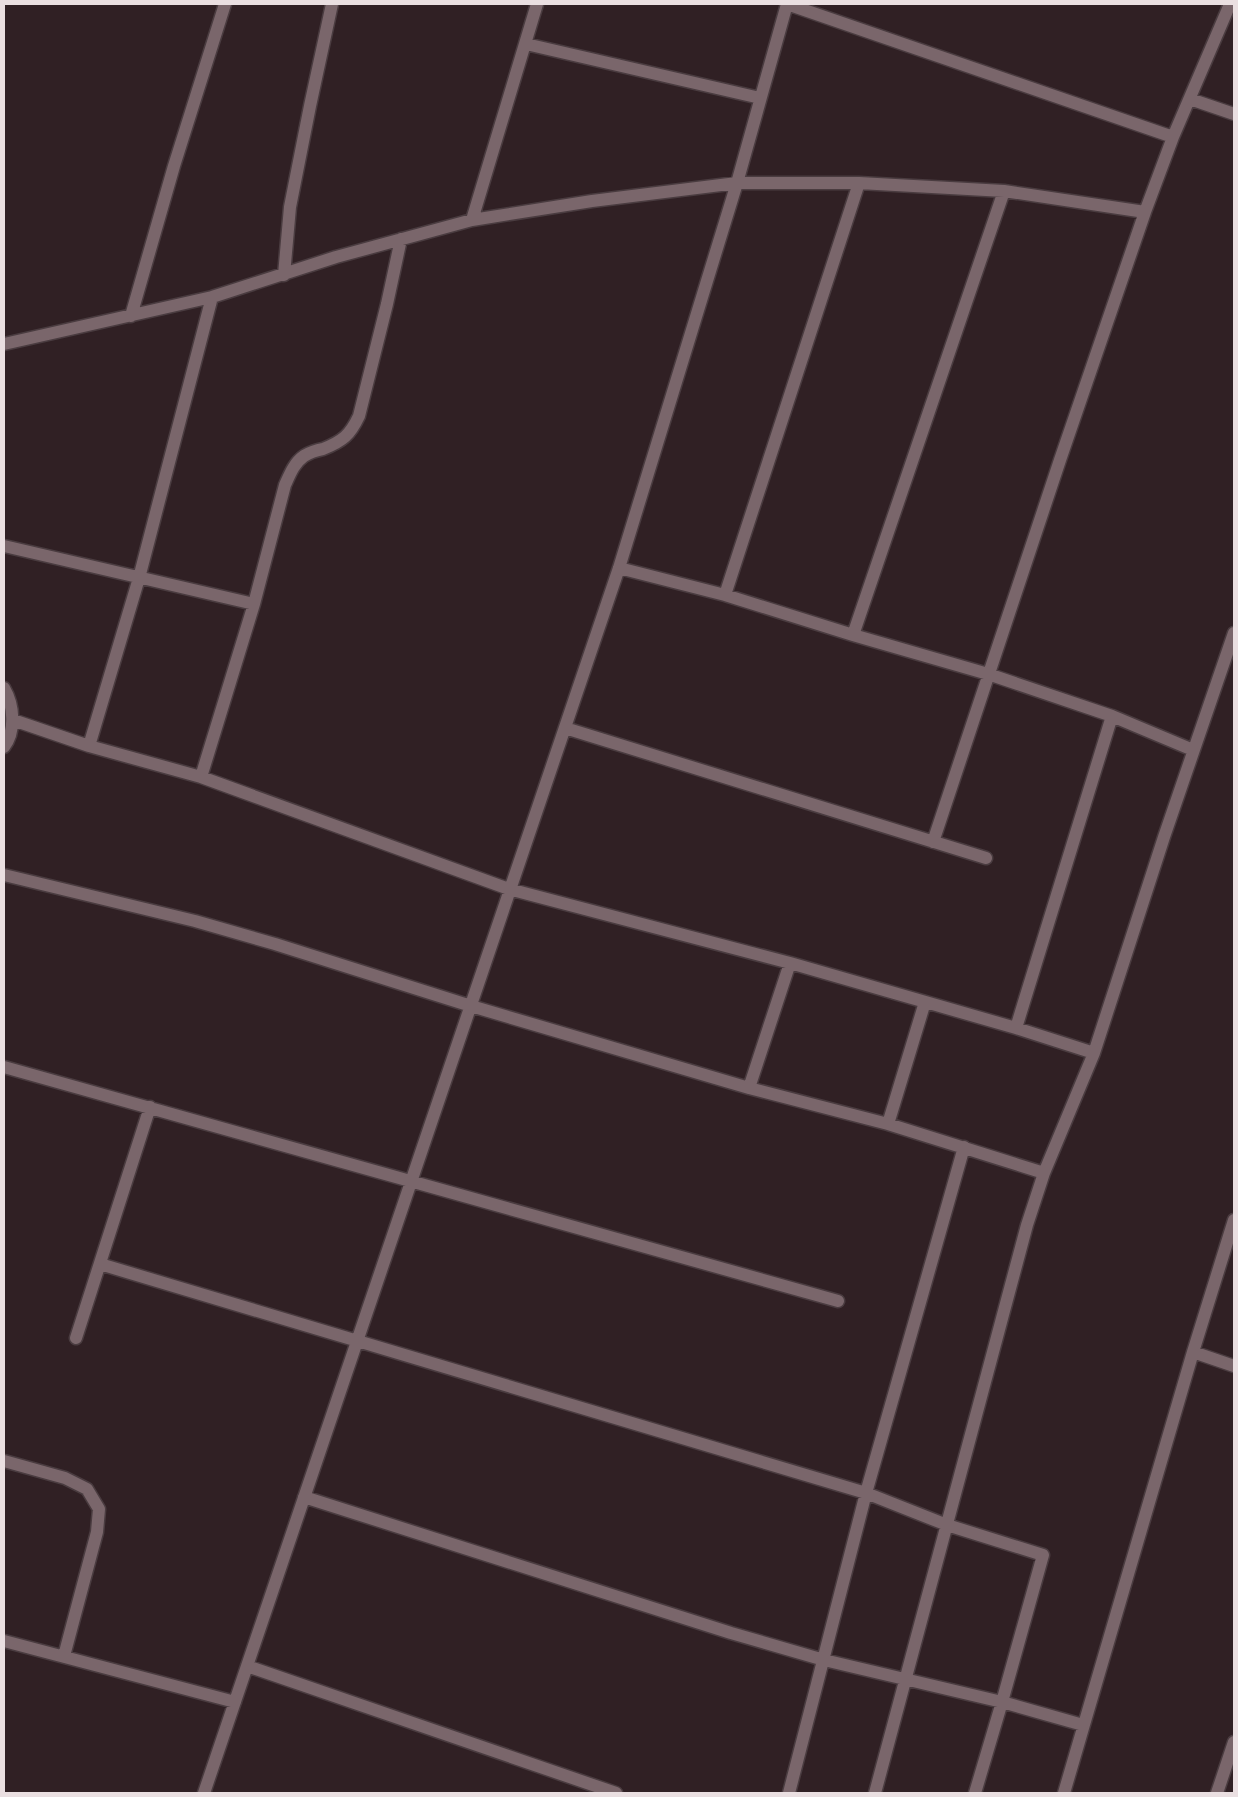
<svg xmlns="http://www.w3.org/2000/svg" width="1238" height="1797" font-family="Bitter,serif">
<style>
.lines{fill:none;stroke-linecap:round;stroke-linejoin:round}
.street-casing{stroke:#4a3c40;stroke-width:15}
.street{stroke:#7a666b;stroke-width:12}
</style>
<rect width="100%" height="100%" fill="#302024"/>
<g class="lines">
<g class="street-casing">
<path id="street" d="M787 4 1173 137
M526 44 760 98
M1190 99 1234 114
M472 220 537 4
M284 275 290 207 310 106 332 4
M131 316 174 166 225 4
M4 344 212 297 336 257 472 220 592 201 737 183H859L1004 191 1145 212
M4 546 254 604
M619 568 725 595 853 635 988 674 1112 716 1193 750
M725 595 859 183
M853 635 1004 191
M4 688C14 705 16 731 4 747
M13 720 89 746 201 777 509 889 790 963 1016 1028 1094 1053
M565 728 986 858
M89 746 139 578 212 297
M201 777 254 604 285 485C290 474 294 463 304 456 309 453 317 450 323 449 343 441 350 435 359 416L387 304 401 239
M933 842 1060 460 1145 212 1173 137 1230 4
M4 875 195 921 275 944 471 1006 749 1088 888 1124 1044 1173
M1016 1028 1112 716
M4 1067 838 1301
M749 1088 790 963
M888 1124 925 1002
M100 1264 866 1493 947 1525 1043 1555 1002 1702 975 1793
M76 1338 150 1107
M1193 1352 1234 1366
M4 1461 65 1478 87 1489 99 1509 97 1532 64 1656
M304 1497 731 1633 824 1660 1002 1702 1083 1725
M4 1641 235 1702
M247 1666 616 1793
M204 1793 619 568 737 183 787 4
M789 1793 866 1493 964 1147
M875 1793 1027 1225 1044 1173 1094 1053 1164 837 1234 633
M1064 1793 1193 1352 1234 1220
M1217 1793 1234 1742"/>
</g>
<use href="#street" class="street"/>
</g>
<rect width="1238" height="1797" fill="none" stroke="#eadfe1" stroke-width="10"/>
</svg>
